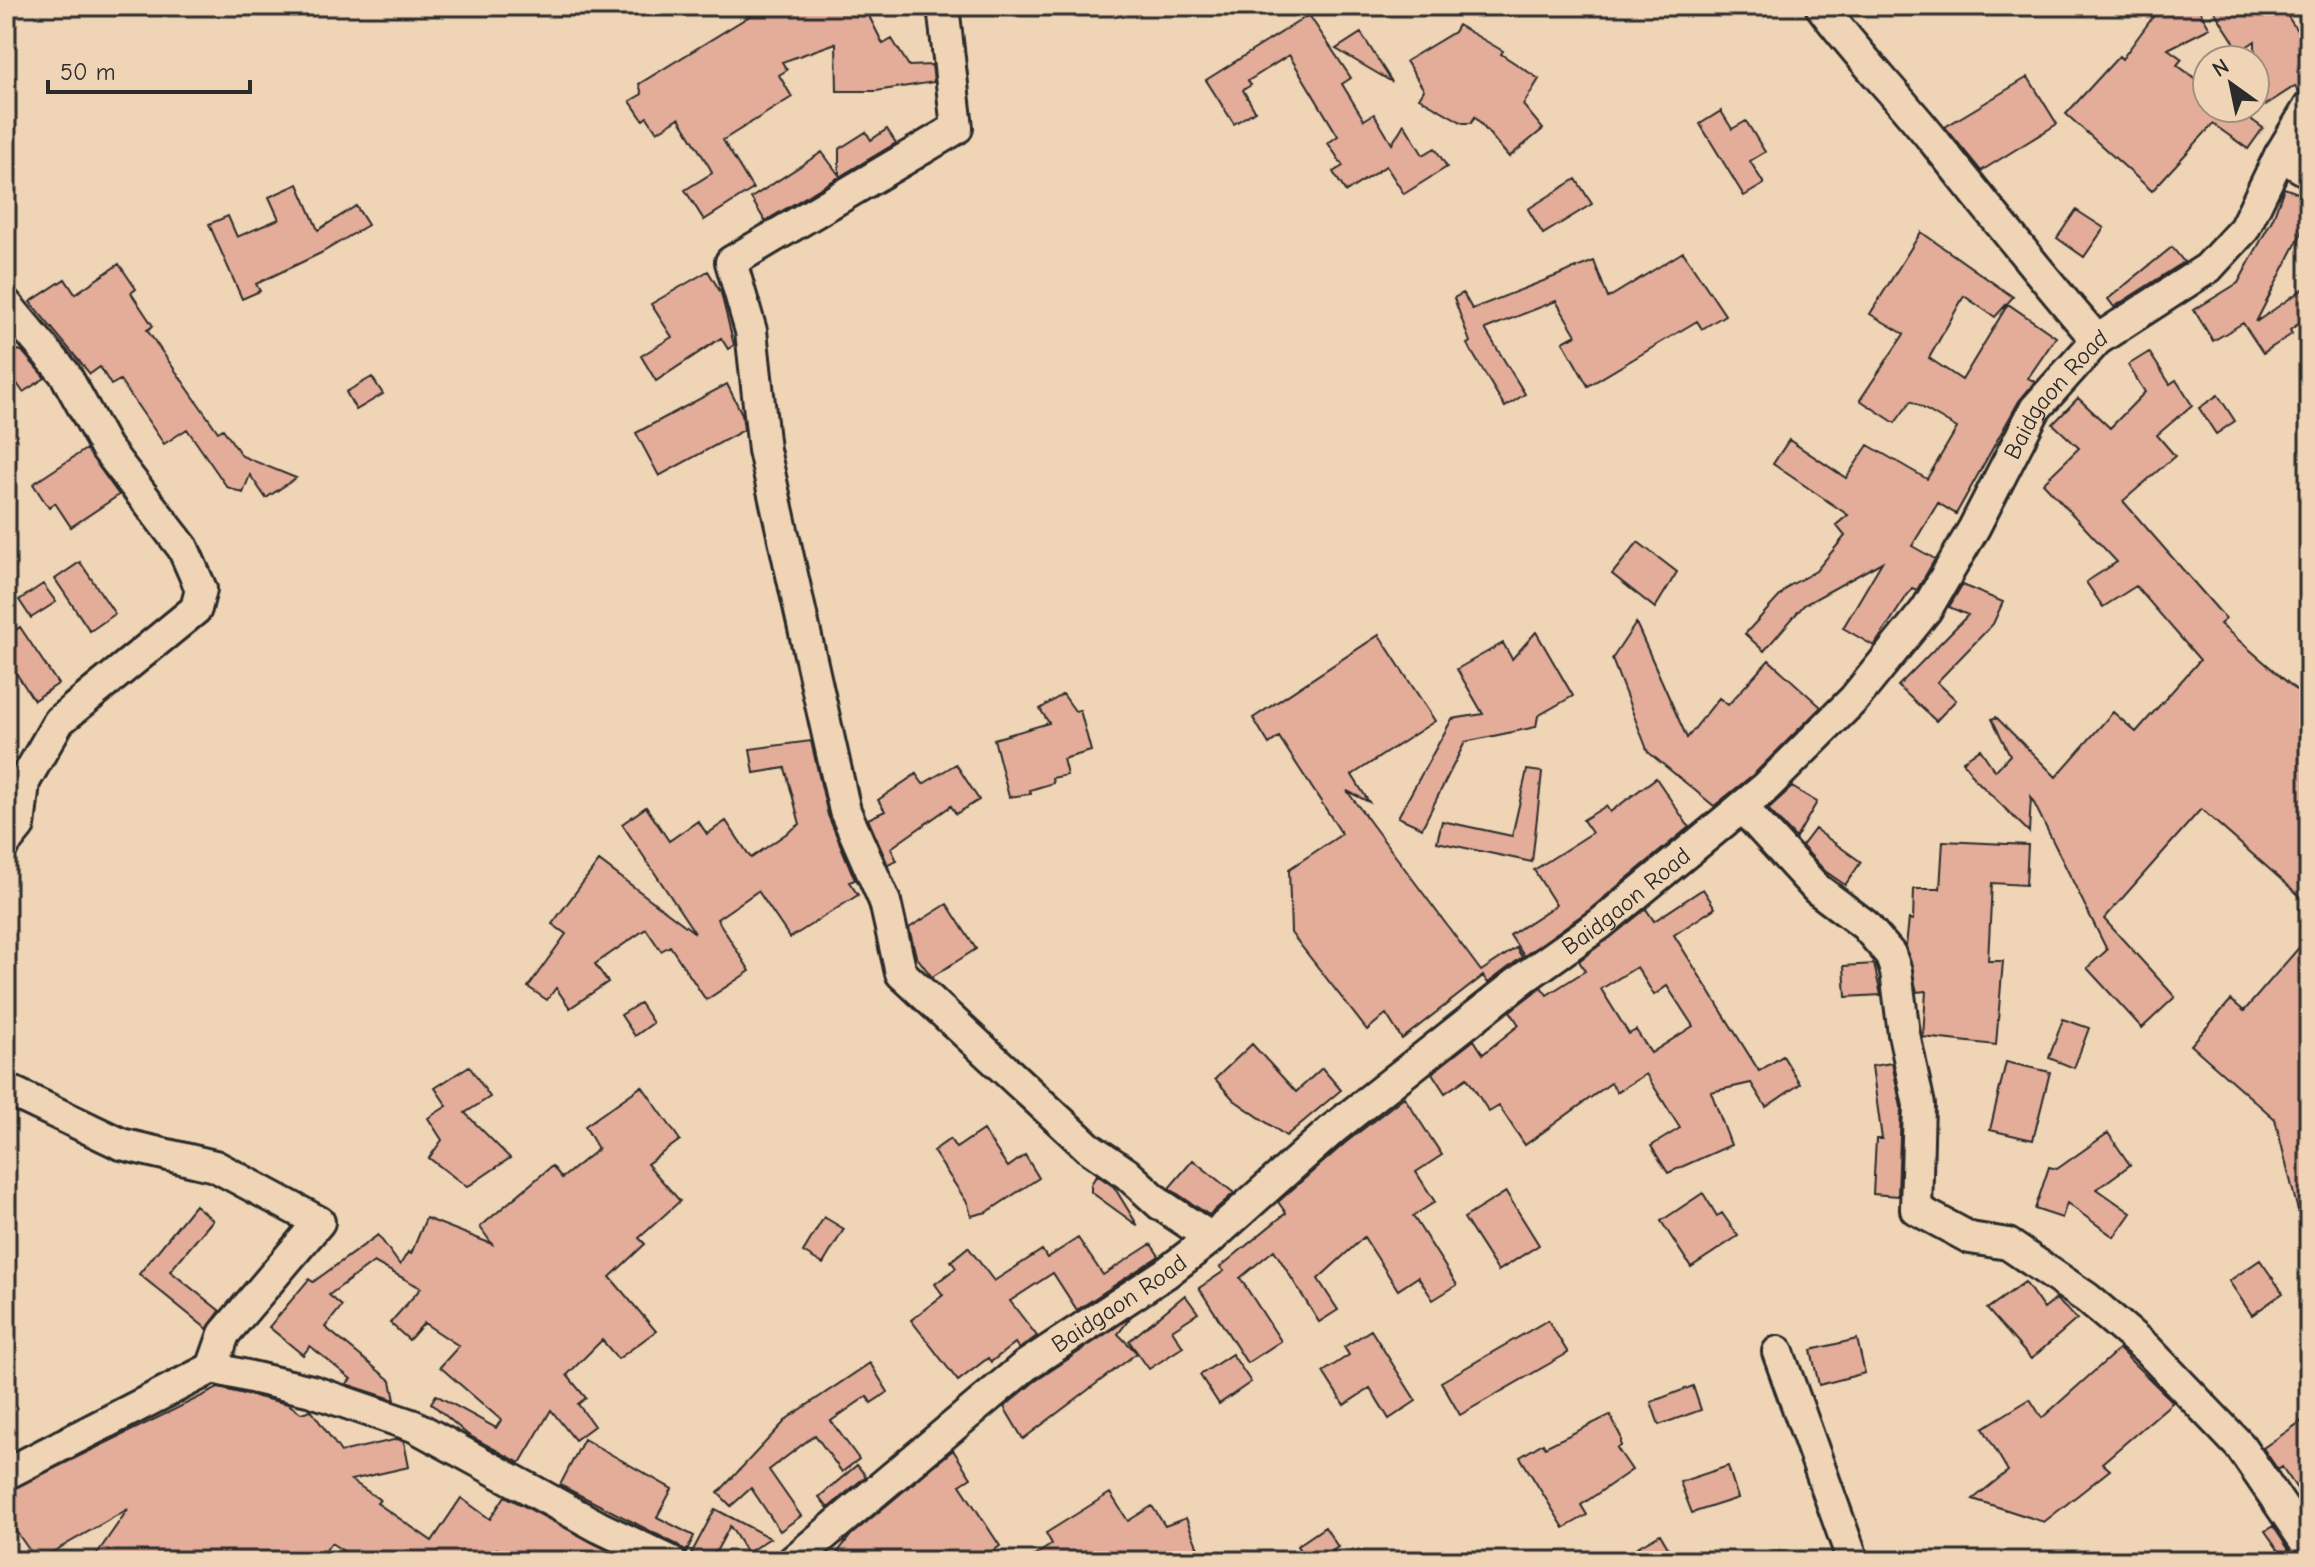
<svg xmlns="http://www.w3.org/2000/svg" width="2315" height="1567" font-family="'Comic Neue',sans-serif">
<style>
.building{fill:#e3ad99;stroke:#2b2b2b;stroke-width:2;fill-rule:evenodd}
.lines{fill:none;stroke-linecap:round;stroke-linejoin:round}
.minor-casing{stroke:#2b2b2b;stroke-width:36}
.minor{stroke:#efd5b6;stroke-width:30}
.labels{text-anchor:middle;stroke-width:8;stroke-linejoin:round;paint-order:stroke}
.street-label{font-size:24px;fill:#2b2b2b;stroke:#efd5b6}
</style>
<rect width="100%" height="100%" fill="#efd5b6"/>
<filter id="ink" filterUnits="userSpaceOnUse"><feTurbulence type="fractalNoise" baseFrequency=".0125" numOctaves="2"/><feDisplacementMap in="SourceGraphic" scale="16" xChannelSelector="R" yChannelSelector="G"/><feConvolveMatrix kernelMatrix="1 2 1 2 8 2 1 2 1" color-interpolation-filters="sRGB"/></filter>
<g filter="url(#ink)">
<path class="building" d="M766 6H864L883 44 892 39 909 66 932 65 934 82 876 91H837L836 43 782 62 787 70 779 75 792 97 723 140 753 189 704 220 685 190 712 173 710 168 679 118 657 132 647 117 643 120 630 101 642 94 639 84Z
M2161 6H2197L2210 28 2168 49 2182 59 2177 65 2207 87V108H2235L2263 128 2248 149 2213 124 2152 191 2066 114 2119 56 2122 59Z
M2211 6H2281L2309 49V89L2299 92 2295 86 2255 112V41L2240 51Z
M1309 15 1351 78 1342 84 1364 120 1374 114 1392 144 1404 124 1423 155 1435 148 1447 167 1404 194 1386 166 1346 192 1333 172 1343 166 1328 143 1338 136 1289 55 1248 81 1251 85 1243 90 1255 111 1234 124 1206 80Z
M1458 25 1503 51 1501 54 1539 79 1523 105 1543 129 1509 157 1475 117 1471 123H1463L1419 98 1424 90 1406 61 1454 32Z
M1361 33 1392 82 1336 49Z
M2028 77 2057 124 1981 171 1945 127Z
M1721 111 1732 129 1746 121 1765 152 1750 161 1764 184 1744 196 1700 124Z
M887 129 896 143 765 221 751 198 822 152 839 175V149L866 132 871 140Z
M1576 179 1592 204 1543 234 1528 209Z
M298 184 318 230 356 206 368 225 321 253 256 284 260 291 242 299 209 224 228 216 237 237 279 219 269 197Z
M2284 188 2309 197V235L2302 232 2256 322 2309 285V316L2290 330 2292 334 2263 353 2243 323 2213 341 2194 310 2238 283 2273 218Z
M2076 210 2104 228 2084 257 2057 238Z
M1921 232 2013 297 1995 317 1964 296 1929 358 1962 380 2008 304 2056 337 2028 378 2035 382 2019 401 1956 514 1938 503 1912 546 1935 559 1917 590 1912 588 1874 646 1843 628 1882 562 1804 605 1764 651 1745 634 1789 586 1816 571 1845 536 1836 525 1848 515 1773 464 1789 440 1846 478 1868 445 1927 479 1957 428 1911 401 1895 423 1860 400 1904 334 1870 314Z
M2172 247 2184 262 2114 307 2108 299Z
M1683 252 1725 315 1702 329 1697 321 1588 386 1563 342 1576 335 1556 301 1485 329 1525 394 1505 407 1467 344 1470 342 1454 298 1463 293 1472 309 1594 261 1608 298Z
M119 264 136 289 131 293 153 326 147 330 218 432 223 429 242 456 296 478 266 498 250 475 243 493 227 487 187 429 164 444 120 380 111 385 100 367 90 374 30 302 65 279 75 294Z
M708 271 721 293 734 345 728 349 721 338 656 381 641 356 672 337 651 304Z
M6 348 22 351 45 378 23 392 6 368Z
M2149 352 2170 384 2176 380 2192 405 2157 435 2175 456 2123 501 2226 619 2220 624 2309 701V904L2201 809 2104 919 2175 997 2142 1028 2087 968 2107 950 2031 797 2029 832 1975 779 1963 761 1980 749 1995 771 2010 755 1992 719 1996 717 2056 777 2113 712 2136 732 2200 660 2136 586 2103 607 2086 582 2117 562 2043 483 2079 448 2053 424 2078 398 2110 428 2145 392 2128 365Z
M372 377 383 394 356 410 346 392Z
M727 384 742 414 744 430 659 476 636 433Z
M2218 395 2235 421 2216 434 2199 408Z
M86 449 119 495 71 527 55 503 49 508 33 484Z
M1638 542 1677 572 1655 608 1612 574Z
M80 562 115 614 90 631 55 579Z
M43 584 56 602 31 618 19 600Z
M1962 585 2003 602 1993 624 1937 682 1956 700 1936 721 1898 686 1968 615 1949 607Z
M1636 623 1687 738 1719 698 1728 705 1769 660 1821 707 1754 774 1714 806 1648 752 1612 659Z
M20 627 58 684 34 700 6 658V637Z
M1536 632 1573 696 1538 716 1536 727 1465 742 1422 828 1398 817 1452 719 1483 714 1457 669 1503 643 1512 659Z
M1379 635 1435 721 1352 775 1369 802 1347 791 1481 971 1516 948 1522 957 1488 983 1483 976 1402 1039 1386 1014 1367 1030 1291 933 1289 869 1342 834 1279 737 1269 744 1253 718Z
M1063 694 1075 711 1080 710 1091 751 1063 759 1067 775 1052 778 1053 783 1030 790 1031 794 1009 797 994 739 1049 723 1040 709Z
M811 741 828 815 855 880 849 882 858 895 790 938 758 891 717 919 750 971 706 1000 670 946 661 951 646 929 595 964 608 982 570 1008 556 988 547 1000 528 987 566 934 552 924 599 861 695 933 622 824 646 807 669 841 698 821 707 834 726 821 751 858 800 824 785 768 754 773 750 749Z
M956 764 979 800 956 814 951 806 891 848 897 861 888 865 868 819 885 811 878 800 916 774 923 784Z
M1527 770 1542 772 1532 862 1437 842 1442 821 1512 836Z
M1656 778 1689 827 1589 910 1524 956 1510 935 1556 905 1534 870 1592 833 1583 820 1606 806 1610 812Z
M1792 787 1817 802 1796 838 1768 809Z
M1815 829 1861 862 1845 885 1825 871 1802 846Z
M1943 841 2028 845 2026 885 1992 883 1988 961H2003L1996 1045 1923 1037 1926 991 1917 992 1906 946 1909 919 1913 920 1914 889H1940Z
M1703 889 1715 908 1674 935 1759 1071 1783 1056 1800 1084 1766 1107 1751 1083 1711 1092 1731 1145 1668 1173 1651 1146 1680 1128 1646 1074 1617 1092 1611 1083 1525 1145 1499 1106 1489 1112 1467 1078 1445 1093 1432 1073 1474 1040 1483 1054 1519 1025 1510 1011 1536 991 1541 987 1547 995 1585 971 1579 961 1646 909 1654 921ZM1637 967 1654 995 1667 986 1693 1026 1651 1053 1636 1030 1629 1034 1601 989Z
M947 904 976 949 932 977 916 956 909 928Z
M2309 936V1222L2301 1223 2275 1119 2191 1045 2231 1000 2244 1011Z
M1874 964 1881 995 1846 997 1844 966Z
M640 1003 653 1023 635 1036 621 1015Z
M2063 1019 2089 1028 2074 1068 2049 1058Z
M1252 1044 1296 1092 1322 1068 1341 1090 1286 1136 1234 1100 1215 1079Z
M2006 1062 2050 1072 2033 1140 1990 1130Z
M1892 1063 1901 1107 1898 1196 1873 1194 1876 1139H1882L1872 1066Z
M469 1066 490 1097 465 1113 510 1158 467 1187 429 1158 442 1140 428 1118 447 1106 435 1088Z
M642 1086 680 1140 647 1164 680 1201 639 1238 645 1244 610 1277 656 1331 618 1359 602 1340 567 1375 586 1398 578 1404 594 1426 575 1440 551 1410 520 1463 468 1435 431 1403 436 1395 496 1428 501 1420 440 1367 459 1346 424 1323 409 1340 390 1323 421 1288 374 1262 329 1295 342 1306 325 1327 391 1381 395 1400 346 1384 351 1379 310 1346 303 1355 269 1327 309 1279 313 1282 378 1235 400 1265 408 1252 411 1254 426 1218 492 1244 480 1227 552 1166 562 1178 598 1149 585 1126Z
M1404 1097 1442 1155 1416 1172 1435 1202 1413 1216 1457 1285 1433 1300 1418 1277 1398 1290 1364 1237 1318 1279 1338 1310 1319 1322 1274 1250 1240 1278 1281 1341 1247 1363 1199 1288 1224 1271 1220 1267 1286 1213 1278 1202 1345 1143Z
M983 1130 1008 1167 1025 1155 1039 1178 987 1212 971 1216 968 1204 933 1151 950 1139 956 1148Z
M2108 1133 2130 1165 2097 1189 2131 1213 2114 1237 2067 1203 2062 1218 2035 1209 2049 1167 2057 1169Z
M1193 1160 1234 1193 1209 1215 1169 1188Z
M1097 1175 1114 1187 1138 1226 1091 1192V1184Z
M1506 1192 1539 1245 1498 1271 1464 1218Z
M1703 1193 1717 1216 1722 1213 1738 1236 1691 1267 1661 1221Z
M195 1205 213 1220 170 1271 220 1311 207 1329 139 1274Z
M824 1217 844 1229 823 1264 803 1252Z
M1078 1238 1103 1275 1151 1244 1159 1256 1077 1310 1053 1273 1010 1301 1037 1336 1019 1349 1015 1343 991 1362 988 1358 958 1381 911 1320 943 1295 935 1284 956 1268 951 1261 968 1247 994 1281 1042 1250 1047 1258Z
M2260 1260 2283 1293 2252 1315 2229 1281Z
M2025 1282 2044 1309 2056 1299 2077 1319 2031 1359 1987 1309Z
M1185 1295 1198 1313 1172 1330 1183 1347 1149 1369 1129 1341Z
M1131 1317 1118 1334 1137 1353 1023 1439 1004 1407 1034 1382Z
M1548 1320 1568 1353 1460 1415 1441 1382Z
M1371 1330 1416 1401 1389 1419 1370 1388 1344 1405 1323 1372 1349 1355 1344 1347Z
M1857 1339 1865 1373 1819 1385 1811 1350Z
M2119 1349 2173 1402 2102 1463 2110 1470 2044 1522 1973 1499 2008 1471 1983 1428 2030 1399 2042 1418Z
M1232 1354 1251 1382 1219 1404 1200 1375Z
M870 1363 888 1392 871 1403 867 1396 831 1421 859 1459 842 1472 815 1435 769 1470 801 1516 780 1531 751 1488 731 1506 718 1493 788 1418Z
M1693 1386 1701 1410 1659 1425 1651 1402Z
M218 1388 288 1404 301 1413 311 1410 341 1452 398 1439 404 1442 409 1467 351 1480 380 1500 377 1503 432 1541 461 1498 490 1519 505 1496 628 1561H515L497 1549 489 1561H359L331 1543 318 1561H92L128 1509 37 1561 6 1517V1492Z
M1610 1415 1621 1437V1446L1617 1448 1632 1470 1581 1505 1587 1515 1564 1528 1520 1457 1543 1443 1545 1447Z
M2309 1416V1506L2282 1467 2278 1470 2263 1448Z
M584 1439 672 1489 657 1517 694 1536 686 1553 678 1545 560 1485Z
M953 1450 971 1478 960 1485 1000 1546 978 1561H831L851 1535Z
M857 1465 866 1476 828 1508 819 1497Z
M1728 1466 1738 1498 1692 1513 1680 1482Z
M1110 1493 1128 1521 1152 1506 1165 1526 1186 1518 1203 1561H1027L1052 1544 1046 1533Z
M715 1509 734 1519 770 1538 747 1553 730 1526 711 1561 691 1554Z
M2273 1526 2289 1550 2282 1555 2265 1531Z
M1325 1527 1338 1547 1317 1561H1307L1297 1546Z
M1660 1534 1671 1553 1657 1561H1613Z"/>
<g class="lines">
<g class="minor-casing">
<g id="minor">
<path d="M943 6 957 128 731 262 751 331 764 450 845 811 885 902 901 973 1088 1147 1126 1173 1160 1204 1211 1238"/>
<path d="M1821 6C1857 55 1900 98 1938 146 1991 212 2042 277 2097 340"/>
<path d="M2280 155 2309 172"/>
<path d="M6 304 65 374 106 448 183 548 201 589 196 609 59 721 24 782 19 826 6 842"/>
<path d="M1742 807 1817 889 1865 925 1890 954 1896 971 1904 1034 1919 1105 1916 1209 1970 1238 2008 1244 2087 1298 2146 1348 2240 1446 2309 1547"/>
<path d="M6 1089 121 1144 215 1166 319 1222 224 1334 212 1368"/>
<path d="M1778 1352 1853 1561"/>
<path d="M6 1474 212 1368 312 1391 414 1426 599 1527 670 1561"/>
<path id="s1" d="M793 1561 1025 1366 1166 1273 1211 1238 1333 1129 1525 977 1600 924 1766 787 1854 699 1926 610 1974 528 2035 409 2097 340 2208 268 2244 229 2280 155 2309 107"/>
</g>
</g>
<use href="#minor" class="minor"/>
</g>
</g>
<g class="labels">
<g class="street-label">
<text dy="8" stroke="none"><textPath href="#s1" startOffset="1736">Baidgaon Road</textPath></text>
<text dy="8" stroke="none"><textPath href="#s1" startOffset="1064">Baidgaon Road</textPath></text>
<text dy="8" stroke="none"><textPath href="#s1" startOffset="416">Baidgaon Road</textPath></text>
</g>
</g>
<rect width="2315" height="1567" fill="none" stroke="#efd5b6" stroke-width="32"/>
<rect x="16" y="16" width="2283" height="1535" fill="none" stroke="#2b2b2b" stroke-width="3" filter="url(#ink)"/>
<g transform="translate(2231 84) rotate(327)"><circle r="38" fill="#efd5b6" stroke="#a1917e" stroke-width="2"/>
<path d="M0-6L14 30L0 20L-14 30Z" fill="#2b2b2b"/>
<text y="-12" font-size="22" font-weight="bold" text-anchor="middle" fill="#2b2b2b">N</text>
</g>
<path d="M48 80v12h202v-12" fill="none" stroke="#2b2b2b" stroke-width="4"/>
<text x="60" y="80" font-size="24" fill="#2b2b2b" stroke="#efd5b6" stroke-width="6" paint-order="stroke">50 m</text>
</svg>
